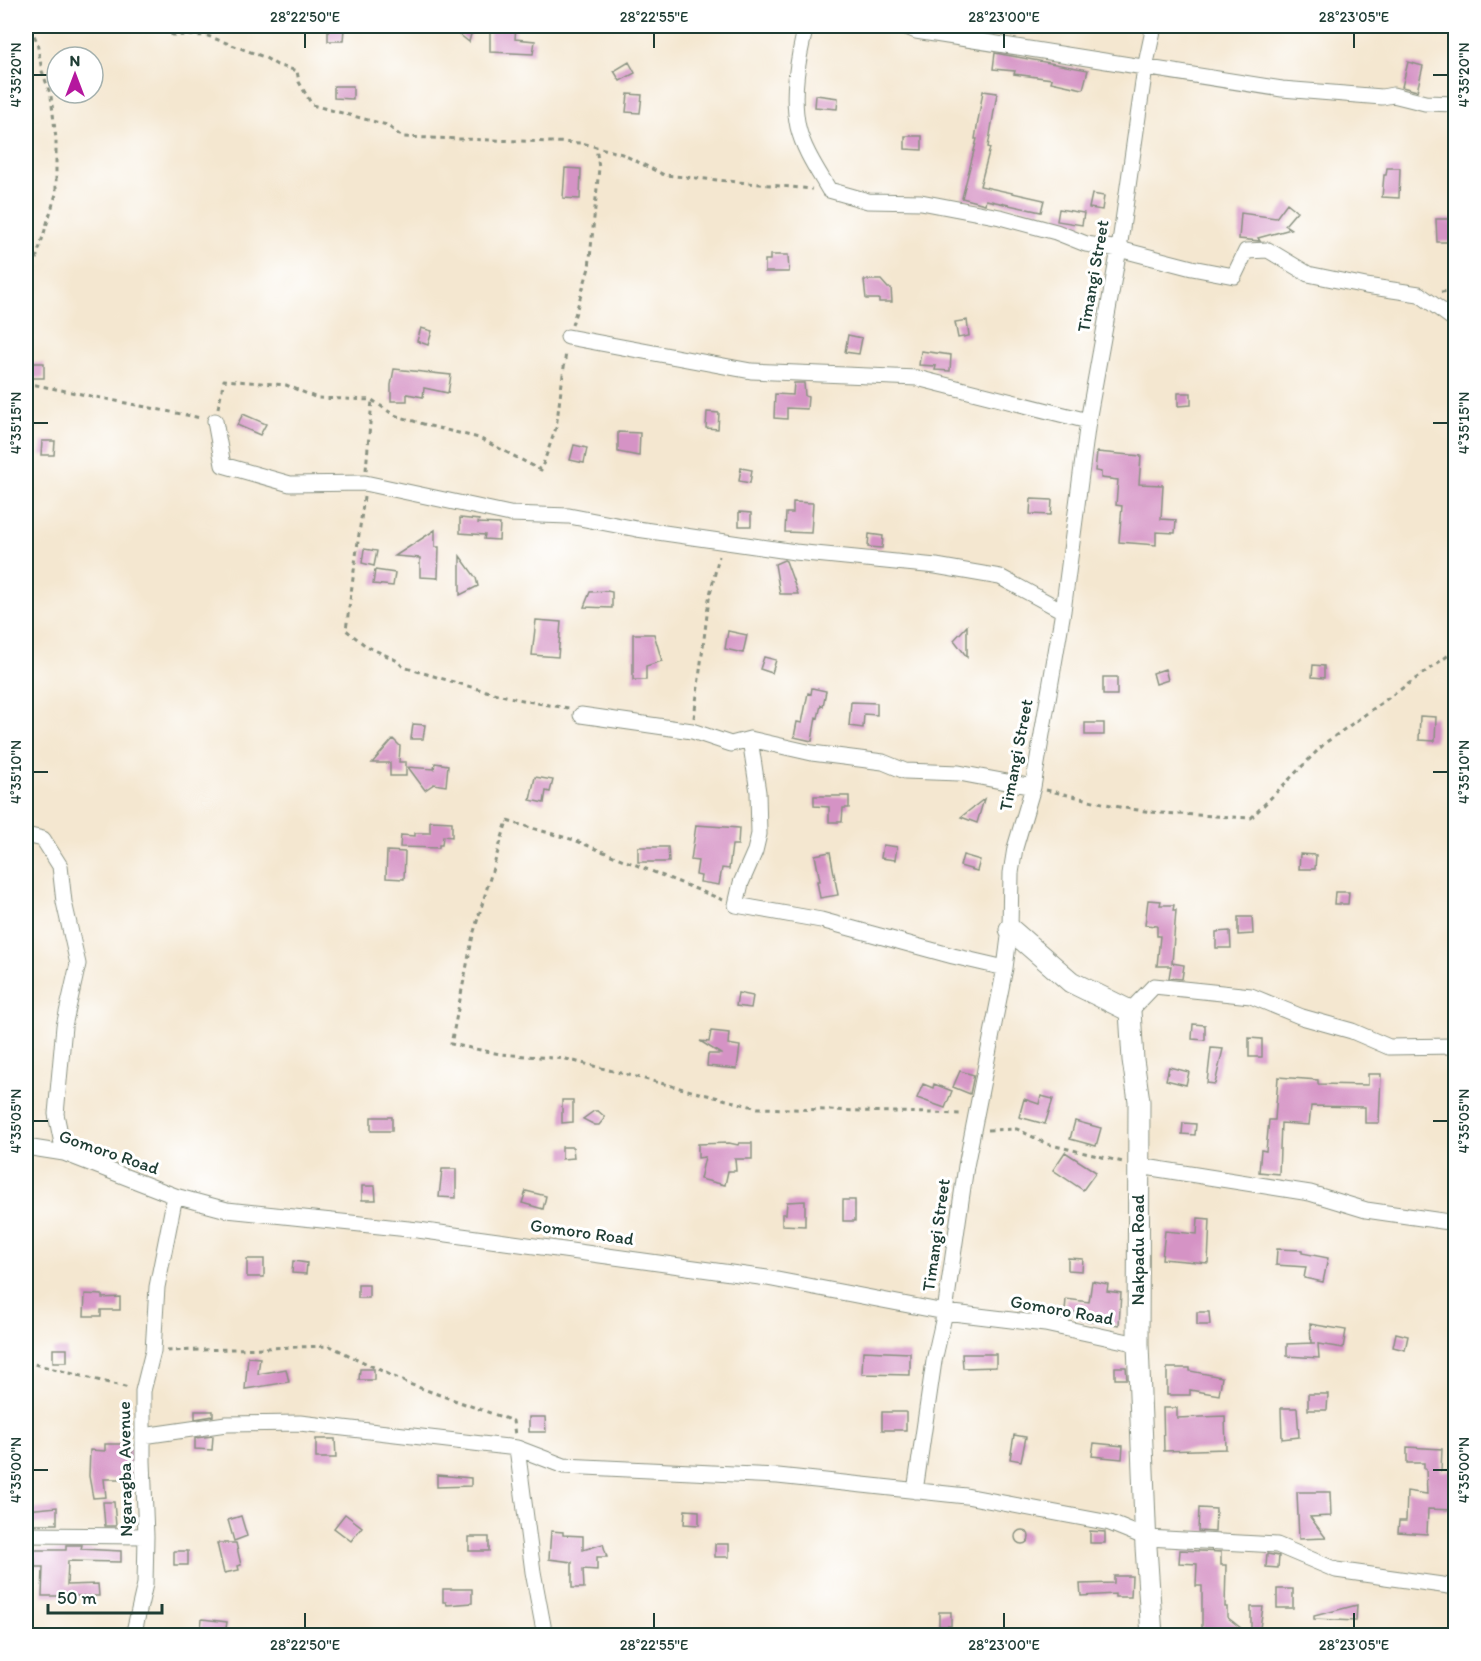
<svg xmlns="http://www.w3.org/2000/svg" width="1481" height="1661" font-family="Itim,sans-serif">
<style>
.building{fill:#d593c5}
.lines{fill:none;stroke-linecap:round;stroke-linejoin:round}
.street-casing{stroke:#8a9282;stroke-width:17}
.secondary-casing{stroke:#8a9282;stroke-width:23}
.path{stroke:#8a9282;stroke-width:3;stroke-dasharray:4.5 4.5;stroke-linecap:butt}
.street{stroke:#fff;stroke-width:15}
.secondary{stroke:#fff;stroke-width:21}
.ticks{fill:none;stroke:#1f3d34;stroke-width:2}
.labels{text-anchor:middle;stroke-width:6;stroke-linejoin:round;paint-order:stroke}
.street-label{font-size:18px;fill:#1f3d34;stroke:#fff}
.neatline{fill:none;stroke:#1f3d34;stroke-width:2}
.ticks-label{font-size:15px;text-anchor:middle;fill:#1f3d34}
</style>
<rect width="100%" height="100%" fill="#fff"/>
<filter id="ink" filterUnits="userSpaceOnUse"><feTurbulence type="fractalNoise" baseFrequency=".0167" numOctaves="2"/><feDisplacementMap in="SourceGraphic" scale="12" xChannelSelector="R" yChannelSelector="G"/><feConvolveMatrix kernelMatrix="1 2 1 2 8 2 1 2 1" color-interpolation-filters="sRGB"/></filter>
<filter id="wash" filterUnits="userSpaceOnUse"><feTurbulence type="fractalNoise" baseFrequency=".008" numOctaves="4" result="noise"/><feDisplacementMap in="SourceGraphic" scale="24" xChannelSelector="R" yChannelSelector="G"/><feGaussianBlur stdDeviation="1.35" result="paint"/><feColorMatrix in="noise" values="0 0 0 0 0 0 0 0 0 0 0 0 0 0 0 0 0 1.4 0 .05"/><feComposite in="paint" operator="in"/></filter>
<g filter="url(#wash)">
<rect width="100%" height="100%" fill="#f4e7d0"/>
<g id="blocks">
<path class="building" d="M449 26H473L469 42Z
M490 26H516L515 39 535 41 533 54 490 52Z
M328 29H344L343 41H328Z
M995 53 1088 70 1083 89 1051 82 1052 79 1014 74 1015 71 993 69Z
M629 62 635 73 620 81 614 71Z
M1408 62 1423 66 1417 91 1402 87Z
M334 86H353V99L334 98Z
M983 91 997 93 988 147 990 148 980 186 1044 200 1041 212 986 200 985 204 962 198 977 139H975Z
M628 94 642 95 640 113 626 112Z
M816 95 838 98 837 109 815 107Z
M905 136H922V150L905 149Z
M565 168 581 169 580 199 563 198Z
M1387 168H1400L1399 198 1382 197 1384 175H1386Z
M1092 194 1104 196 1102 210 1089 208Z
M1287 203 1297 211 1285 225 1291 229 1258 238 1260 241 1239 239 1241 213 1276 218Z
M1059 209 1084 213 1082 225 1057 221Z
M1436 219H1455V242H1437Z
M770 255H788L789 272H765V260H770Z
M864 280H881L888 288H891L892 302H879V299H866Z
M967 320 969 336 958 338 955 322Z
M421 328 432 331 428 345 417 341Z
M848 335 862 338 859 354 845 352Z
M921 351 951 355 950 371 935 370 936 366 919 365Z
M26 363H44V378H26Z
M394 369 451 375 448 393 424 388 423 397 407 394V401H391V385Z
M794 383H804L805 396 808 397 807 409 787 408V419L774 418 775 394 793 395Z
M1178 393H1191V405L1178 406Z
M707 412 719 413 718 429 706 428Z
M243 414 266 424 260 435 237 425Z
M618 432 640 433 639 456 618 452Z
M42 441H55L54 455H41Z
M574 445 587 448 584 463 570 460Z
M1097 452 1141 456 1139 484 1163 485 1161 519 1176 520 1175 533 1156 532V545L1119 542 1122 506 1116 505 1118 480 1101 478V472L1095 471Z
M741 468 752 470 750 483 739 481Z
M1031 499 1052 500 1051 515 1030 514Z
M793 502 813 503 811 533 785 532 786 513H793Z
M739 512 751 513V526H739Z
M460 518 479 520 478 523 500 524 499 540 484 539 485 535 460 533Z
M435 530V547H439L438 578 420 577V558L395 556Z
M869 534 883 536 882 548 868 547Z
M364 549 377 551 374 566 362 563Z
M460 556 476 578 478 586 460 595Z
M784 560 786 561 798 594H780L775 564Z
M375 570 395 573 393 586 373 584Z
M607 591 612 592V608L584 607 590 592Z
M536 620 561 622 558 657 532 655Z
M967 626V657L954 640Z
M728 631 747 635 743 653 725 649Z
M633 634H654L662 661 646 666V680H633Z
M764 657 776 660 772 673 760 669Z
M1313 665 1324 666V678L1312 677Z
M1165 669 1168 680 1156 684 1153 673Z
M1103 677H1117V695H1103Z
M812 688 826 691 823 706 821 705 818 718 816 717 812 741 794 737 797 722 802 723 808 693 811 694Z
M851 702 877 703V715L864 714 863 728 849 726Z
M1420 716 1436 717 1435 741 1419 740Z
M1085 723H1104V735H1085Z
M413 724 425 725 423 739H411Z
M393 739 400 746 399 762H406V776H390V763H372Z
M435 763 448 765 446 786 434 784 425 790 408 767 434 769Z
M535 777 553 780 550 792 546 791 544 803 530 800Z
M814 796H849V808H843L842 822H829V807L814 806Z
M984 799 977 823 961 817Z
M430 821 452 822V837L443 836 442 845H439V848L400 847 401 835 415 836V833H430Z
M696 825 739 828 738 845H732L729 869 722 868 719 885 700 882 701 876 696 875 698 861 691 860Z
M883 845 897 847 895 860 881 858Z
M638 847H668L669 862H638Z
M387 851 405 852 404 879 386 878Z
M830 852 838 895 820 898 817 881H820L815 855Z
M1300 854 1316 855 1315 869H1299Z
M963 855 980 860 977 871 960 866Z
M1335 892H1349L1348 904H1334Z
M1148 900 1161 901 1160 905H1174L1173 910H1176L1172 963 1184 965 1182 979 1169 978 1171 966H1157L1160 936H1157V926L1145 925Z
M1238 917H1252L1253 934 1238 935Z
M1230 931 1231 948H1216V932Z
M738 993 753 996 751 1008 736 1006Z
M1193 1024 1205 1025V1040L1192 1039Z
M711 1031 729 1033 728 1044 740 1046 737 1069 707 1066 708 1054H721L700 1041 709 1042Z
M1249 1038 1262 1039V1057H1249Z
M1211 1048 1223 1049 1215 1084 1207 1083Z
M1169 1067 1189 1072 1186 1085 1166 1080Z
M960 1071 974 1075 970 1094 953 1087Z
M1368 1074H1381L1379 1123H1365V1107L1311 1106 1309 1125 1281 1123 1279 1174 1259 1172 1261 1150 1266 1151 1269 1120H1275L1278 1077 1318 1080V1084L1368 1085Z
M923 1084 933 1088 934 1084 952 1091 945 1108 917 1098Z
M1041 1096 1053 1099 1045 1124 1019 1117 1024 1099 1039 1104Z
M562 1100H573V1122L562 1123Z
M594 1111H598L604 1116V1119L599 1125H595L583 1119Z
M371 1117H392V1131H371Z
M1075 1121 1101 1128 1096 1146 1070 1139Z
M1183 1123 1196 1124 1195 1135 1182 1134Z
M729 1143 738 1145 739 1143H752V1159H735L736 1171H728L725 1185 700 1179 705 1157 698 1158V1144Z
M562 1147H573L574 1158 562 1159Z
M1065 1152 1096 1172 1083 1190 1053 1170Z
M442 1169H456V1198L439 1197Z
M362 1186H375L376 1200H362Z
M526 1191 546 1196 543 1209 522 1203Z
M843 1200H855V1221H843Z
M805 1201V1226L782 1225V1214H786L787 1202Z
M1198 1218 1210 1219 1208 1263 1162 1259 1165 1231 1197 1234Z
M1277 1249 1302 1250V1253L1328 1258 1323 1282 1304 1278 1306 1267 1276 1265Z
M1068 1258 1083 1259 1082 1271 1068 1270Z
M247 1259H264V1277H247Z
M293 1261 307 1263 306 1274 292 1273Z
M1092 1281 1108 1284 1107 1291 1121 1293 1119 1325 1081 1320 1082 1313 1065 1311 1066 1299 1089 1302Z
M358 1285H369V1298H358Z
M85 1294 102 1295V1298L120 1297V1310H101V1316H84Z
M1197 1312H1209L1210 1325H1197Z
M1310 1324 1346 1330 1343 1348 1318 1344 1319 1358 1287 1356V1344L1315 1343H1311Z
M1396 1333 1408 1336 1405 1350 1393 1347Z
M53 1349H67V1362H53Z
M863 1351 910 1353V1375L862 1374Z
M962 1354H996V1367L963 1368Z
M248 1357 260 1358 258 1374 286 1369 289 1382 245 1389Z
M1115 1367H1126L1127 1379H1115Z
M1167 1368H1190V1371L1222 1377 1219 1395 1190 1390V1395H1167Z
M360 1369H374V1380H359Z
M1308 1394H1328L1327 1410H1308Z
M1163 1408H1177V1418L1225 1416 1226 1449 1164 1451Z
M1281 1408H1297L1299 1437 1282 1439Z
M195 1411H213V1416L195 1419Z
M882 1412H906V1430H882Z
M529 1417H545L546 1432H529Z
M1014 1435 1026 1437 1021 1461 1010 1459Z
M213 1436 212 1450 195 1449V1438Z
M316 1439H335L336 1458H316Z
M1094 1443 1123 1446 1122 1459 1092 1456Z
M105 1444H123V1449H132V1475H128V1479H104L106 1497 93 1498 89 1476 90 1450 105 1451Z
M1407 1447 1442 1449 1441 1471H1455V1510L1428 1509 1427 1534 1398 1532 1399 1521H1406L1407 1491 1427 1494 1426 1469H1424V1463H1407Z
M437 1475 471 1478V1486L437 1487Z
M1297 1492H1330L1331 1516 1310 1517 1326 1538 1299 1539Z
M103 1502H114L116 1526H105Z
M57 1507V1524H26V1510Z
M1199 1508 1216 1509 1215 1532 1198 1531Z
M685 1510 699 1511V1525L684 1524Z
M345 1514 362 1527 351 1541 334 1528Z
M241 1516 247 1536 234 1541 228 1520Z
M1015 1537a7 7 0 1 1 14 0a7 7 0 1 1-14 0Z
M551 1531 563 1532V1535L583 1536V1550L603 1544 607 1557H597V1570L583 1569 584 1588H572V1562L549 1559Z
M1090 1531 1105 1532V1543H1090Z
M469 1537H489V1551H469Z
M217 1543H236L241 1565 238 1566 239 1570 224 1573Z
M715 1544H729V1557H715Z
M66 1545H82L81 1549 121 1551V1562L68 1561 67 1585 98 1584 99 1596H42L43 1567H35L34 1550H66Z
M1180 1550 1221 1552V1565H1226L1225 1607H1227V1617L1242 1629 1221 1633 1202 1628V1586H1196L1197 1564 1179 1563Z
M174 1551H188V1565H174Z
M1267 1554 1279 1556 1278 1568 1266 1567Z
M1114 1576H1132L1131 1597H1115V1594L1081 1596 1080 1584 1114 1583Z
M443 1589H472V1603L447 1605 446 1602H443Z
M1277 1589H1293V1608H1277Z
M1357 1605 1356 1621 1314 1619V1616Z
M1251 1607H1263L1259 1635H1251Z
M939 1612H951V1626H939Z
M202 1619 227 1622 225 1635H200Z"/>
</g>
</g>
<g filter="url(#ink)">
<use href="#blocks" fill-opacity="0" stroke="#8a9282" stroke-width="1.5"/>
<g class="lines">
<g class="street-casing">
<path id="street" d="M806 26C798 58 791 94 798 127 803 149 818 171 829 190L868 201 921 202 1000 217 1056 232 1086 244 1119 249 1192 268 1234 276 1246 251 1268 250 1308 274 1366 286 1419 294 1456 321
M904 26 916 31 1282 89 1382 97 1393 95 1425 103 1456 104
M568 337 751 371 917 378 1088 421
M215 421 223 465 290 484 365 483 510 514 569 516 637 529 795 552 936 566 1000 577 1063 611
M581 715 692 731 731 744 750 739 812 753 883 762 905 771 959 773 1033 787
M750 739 758 792 759 834 755 851 741 883 736 905 821 920 953 956 1005 968
M26 835 43 839 60 866 64 902 78 964 64 1026 56 1114 64 1153
M1130 1011 1154 986 1251 996 1302 1017 1352 1031 1389 1047 1456 1046
M26 1147 64 1153 175 1196 227 1210 418 1230 767 1278 945 1312 1045 1324 1138 1344
M1139 1166 1310 1193 1366 1210 1456 1223
M143 1436 226 1424 300 1423 517 1448
M915 1491 934 1361 945 1312 953 1256 966 1166 1005 968 1010 929 1011 873 1015 848 1033 787 1063 611 1088 421 1119 249 1145 68 1154 26
M26 1535 146 1536
M133 1636 145 1584 146 1536 143 1461V1391L153 1351 157 1287 175 1196
M545 1636 533 1572 517 1448 564 1466 778 1476 966 1496 1110 1523 1147 1538 1277 1545 1336 1570 1456 1587"/>
</g>
<g class="secondary-casing">
<path id="secondary" d="M1010 929 1071 982 1130 1011 1133 1060 1139 1101 1138 1344 1146 1547 1152 1636"/>
</g>
<path class="path" d="M155 26 172 35 208 36 264 57 277 65 297 71 299 82 312 105 387 125 402 137 582 143 622 154 664 175 812 189
M1441 292 1456 290
M26 303 29 282 56 194V139L51 96 42 71 37 42 30 26
M572 325 589 268 599 168 596 147
M26 383 201 418
M218 408 224 380 286 385 317 398 372 400 394 415 430 426 479 438 541 470 556 428 566 352
M366 470 372 400
M364 497 346 630 366 646 398 661 403 667C458 683 512 701 569 708
M694 718 709 599 719 556
M1046 790 1124 808 1159 813 1251 818 1325 743 1456 650
M723 900 574 840 507 821 473 935 451 1044 500 1054 566 1059 758 1108 963 1114
M988 1130 1017 1129 1047 1144 1123 1162
M167 1351 330 1346 409 1384 513 1421 515 1435
M26 1362 129 1388"/>
<use href="#street" class="street"/>
<use href="#secondary" class="secondary"/>
</g>
</g>
<path class="ticks" d="M305 33V48M654 33V48M1004 33V48M1354 33V48M33 75H48M1433 75H1448M33 423H48M1433 423H1448M33 772H48M1433 772H1448M33 1121H48M1433 1121H1448M33 1470H48M1433 1470H1448M305 1613V1628M654 1613V1628M1004 1613V1628M1354 1613V1628"/>
<g class="labels">
<g class="street-label">
<text transform="translate(1093 276) rotate(-80)" y="6">Timangi Street</text>
<text transform="translate(1016 755) rotate(-79)" y="6">Timangi Street</text>
<text transform="translate(109 1152) rotate(19)" y="6">Gomoro Road</text>
<text transform="translate(582 1232) rotate(8)" y="6">Gomoro Road</text>
<text transform="translate(936 1235) rotate(-82)" y="6">Timangi Street</text>
<text transform="translate(1138 1250) rotate(-90)" y="6">Nakpadu Road</text>
<text transform="translate(1062 1310) rotate(10)" y="6">Gomoro Road</text>
<text transform="translate(125 1469) rotate(-91)" y="6">Ngaragba Avenue</text>
</g>
</g>
<rect width="1481" height="1661" fill="none" stroke="#fff" stroke-width="66"/>
<g transform="translate(75 75)"><circle r="28" fill="#ffffff" stroke="#a5b1ae" stroke-width="1.5"/>
<path d="M0-4.5L10 22L0 15L-10 22Z" fill="#b5179e"/>
<text y="-9" font-size="16" font-weight="bold" text-anchor="middle" fill="#1f3d34">N</text>
</g>
<path d="M48 1604v9h114v-9" fill="none" stroke="#1f3d34" stroke-width="3"/>
<text x="57" y="1604" font-size="18" fill="#1f3d34" stroke="#ffffff" stroke-width="4.5" paint-order="stroke">50 m</text>
<rect x="33" y="33" width="1415" height="1595" class="neatline"/>
<g class="ticks-label">
<text x="305" y="22">28°22'50"E</text>
<text x="654" y="22">28°22'55"E</text>
<text x="1004" y="22">28°23'00"E</text>
<text x="1354" y="22">28°23'05"E</text>
<text transform="translate(16 75) rotate(-90)" y="5">4°35'20"N</text>
<text transform="translate(1464 75) rotate(-90)" y="5">4°35'20"N</text>
<text transform="translate(16 423) rotate(-90)" y="5">4°35'15"N</text>
<text transform="translate(1464 423) rotate(-90)" y="5">4°35'15"N</text>
<text transform="translate(16 772) rotate(-90)" y="5">4°35'10"N</text>
<text transform="translate(1464 772) rotate(-90)" y="5">4°35'10"N</text>
<text transform="translate(16 1121) rotate(-90)" y="5">4°35'05"N</text>
<text transform="translate(1464 1121) rotate(-90)" y="5">4°35'05"N</text>
<text transform="translate(16 1470) rotate(-90)" y="5">4°35'00"N</text>
<text transform="translate(1464 1470) rotate(-90)" y="5">4°35'00"N</text>
<text x="305" y="1650">28°22'50"E</text>
<text x="654" y="1650">28°22'55"E</text>
<text x="1004" y="1650">28°23'00"E</text>
<text x="1354" y="1650">28°23'05"E</text>
</g>
</svg>
